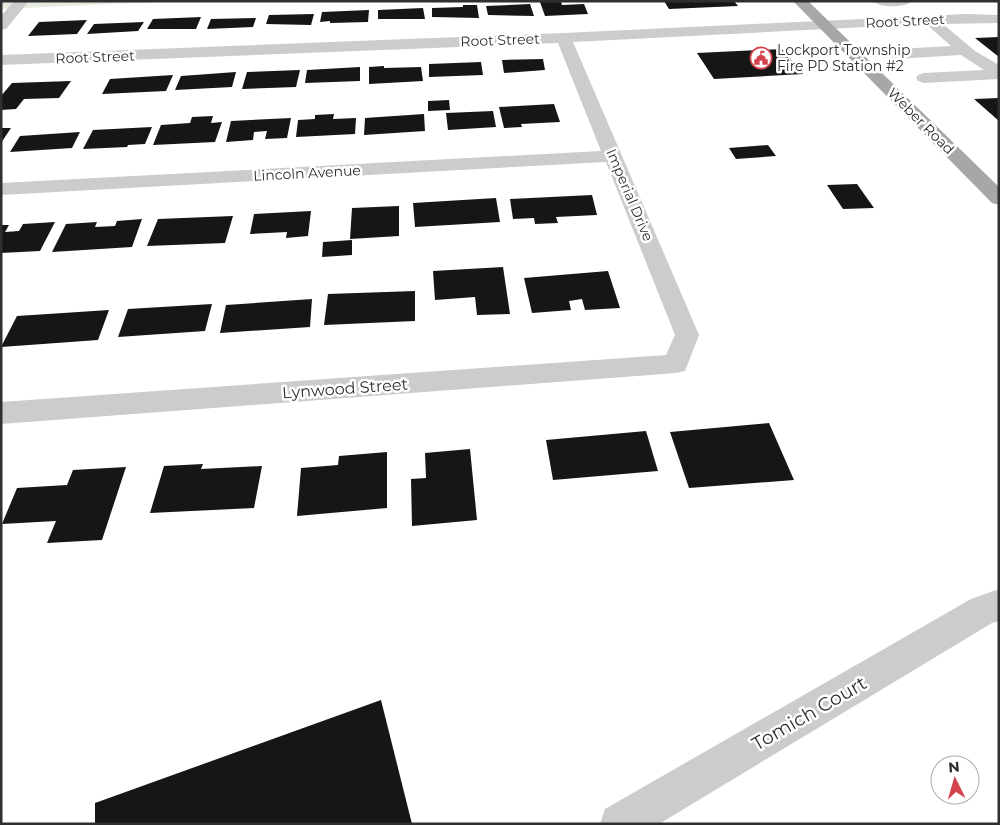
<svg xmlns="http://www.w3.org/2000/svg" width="1000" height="825" font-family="Montserrat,sans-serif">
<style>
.green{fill:#e5ebde}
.building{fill:#161616}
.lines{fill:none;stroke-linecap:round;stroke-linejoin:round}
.minor{fill:#ccc;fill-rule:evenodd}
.major{fill:#a7a7a7;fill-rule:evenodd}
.labels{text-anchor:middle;stroke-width:5;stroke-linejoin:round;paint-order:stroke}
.far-street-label{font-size:14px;fill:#2f2f2f;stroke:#fff}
.far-poi-label{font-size:14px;fill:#2f2f2f;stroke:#fff;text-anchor:start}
.street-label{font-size:16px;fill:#2f2f2f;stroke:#fff}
.near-street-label{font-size:19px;fill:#2f2f2f;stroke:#fff}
</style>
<rect width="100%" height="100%" fill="#fff"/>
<path class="green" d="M1 1H176L1 9Z"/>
<path class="building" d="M561 1 562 5 584 4 588 14 545 16 540 2Z
M664 1H734L738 6 669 9Z
M530 4 534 16 488 15 486 6Z
M463 5H477L479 18 432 17V8L463 7Z
M423 8 425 19H378V10Z
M369 10 368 22 330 23V21L320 22 322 12Z
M314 14 311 25 266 24 269 15Z
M201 17 196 29H147L153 19Z
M256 18 253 27 207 29 211 19Z
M87 20 77 34 28 36 39 22Z
M144 22 138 31 87 34 94 24Z
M999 37V57L975 38Z
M782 49 803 74 714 79 697 53Z
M543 59 545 70 504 73 502 60Z
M481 62 483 75 429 77V64Z
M384 66V68L421 67 423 81 369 84V67Z
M360 67V81L305 83 307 70Z
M300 70 296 87 242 89 247 72Z
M236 72 232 87 175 90 181 76Z
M173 75 166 91 102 94 110 79Z
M71 81 59 98 24 99 16 109 1 110V96L12 83Z
M999 98V121L974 99Z
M449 100 450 110 428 111V101Z
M554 104 560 122 521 124 522 127 504 128 499 107Z
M493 111 496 127 448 130 446 113Z
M334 114 333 119 356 118 355 134 296 137 298 120 315 119V115Z
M424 114 425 131 364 135 365 118Z
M213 116 211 123 222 122 215 142 153 145 161 125 190 123 192 117Z
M291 118 287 138 265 139 267 131 254 132 253 140 226 142 231 121Z
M152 127 145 144 128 145 127 147 83 149 93 130Z
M1 128H11L1 143Z
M80 132 72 148 10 152 20 136Z
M768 145 776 156 736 159 729 148Z
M857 184 874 208 843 209 827 185Z
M592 195 597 215 556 217 558 223 535 224 534 218 513 219 510 199Z
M496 198 500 222 415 227 413 203Z
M399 206V236L350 239 352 208Z
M311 211 308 236 286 238 287 232 250 234 254 214Z
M233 216 225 243 147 246 158 219Z
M142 219 132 247 52 252 66 224 97 222 95 227 115 226 117 221Z
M55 222 40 251 1 253V225H9L5 232 19 231 23 224Z
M352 240V255L322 257 323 242Z
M503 267 510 314 477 315 475 297 435 300 433 271Z
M608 271 620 308 585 310 582 299 569 301 571 310 532 313 524 278Z
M415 291V321L324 325 328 294Z
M312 299 310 327 220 333 226 305Z
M212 304 205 331 118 337 128 309Z
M109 310 98 340 1 347 17 316Z
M769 423 794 480 689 488 670 432Z
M646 431 658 471 553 480 546 440Z
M470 449 477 520 412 526 411 479 426 478 425 453Z
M387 452V508L297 516 301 468 338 465 339 456Z
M203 464 201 469 262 466 254 508 150 513 164 466Z
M126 467 102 540 47 543 56 521 2 524 17 488 67 485 73 470Z
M381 700 412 824H95V803Z"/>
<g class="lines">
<path class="minor" d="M14 1H29L6 29 1 30V16Z
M873 1H912C906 8 879 8 873 1Z
M966 14 999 15V23L943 24 975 51 999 65V79L924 83 918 81 916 78 918 75 924 73 984 70 961 55 896 59 890 57 888 54 890 51 896 49 951 46 926 24 573 42 699 335 685 371 676 373 1 424V402L666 355 675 335 606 162 1 195V183L601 151 558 43 1 65V55L564 33Z
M999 589V621L992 623 659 824H600L605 809 971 599Z"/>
<path class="major" d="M793 1H808L999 187V205L992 203Z"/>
</g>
<defs>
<g id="civic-ring" transform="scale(1.125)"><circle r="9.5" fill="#fff" stroke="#d3434d" stroke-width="1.5"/><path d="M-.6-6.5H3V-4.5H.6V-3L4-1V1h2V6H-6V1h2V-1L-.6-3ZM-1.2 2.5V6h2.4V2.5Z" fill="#d3434d"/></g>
</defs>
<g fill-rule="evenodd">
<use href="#civic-ring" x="761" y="58"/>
</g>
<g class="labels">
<g class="far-street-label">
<text transform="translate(905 21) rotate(-3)" y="5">Root Street</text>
<text transform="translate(500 40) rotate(-2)" y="5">Root Street</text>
<text transform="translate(95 57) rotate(-2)" y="5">Root Street</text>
<text transform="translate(921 121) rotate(45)" y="5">Weber Road</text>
<text transform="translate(307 173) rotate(-3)" y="5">Lincoln Avenue</text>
<text transform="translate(630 195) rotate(67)" y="5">Imperial Drive</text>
</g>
<g class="far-poi-label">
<text x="777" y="55">Lockport Township<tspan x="777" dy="16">Fire PD Station #2</tspan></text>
</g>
<g class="street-label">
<text transform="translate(345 388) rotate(-4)" y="6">Lynwood Street</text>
</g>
<g class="near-street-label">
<text transform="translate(809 713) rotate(-30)" y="7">Tomich Court</text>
</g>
</g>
<rect width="1000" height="825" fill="none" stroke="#2f2f2f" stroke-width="5"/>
<g transform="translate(955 780) rotate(355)"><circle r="24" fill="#ffffff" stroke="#acacac"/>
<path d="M0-4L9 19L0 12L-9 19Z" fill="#d3434d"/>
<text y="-8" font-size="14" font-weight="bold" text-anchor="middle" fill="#2f2f2f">N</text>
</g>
</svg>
